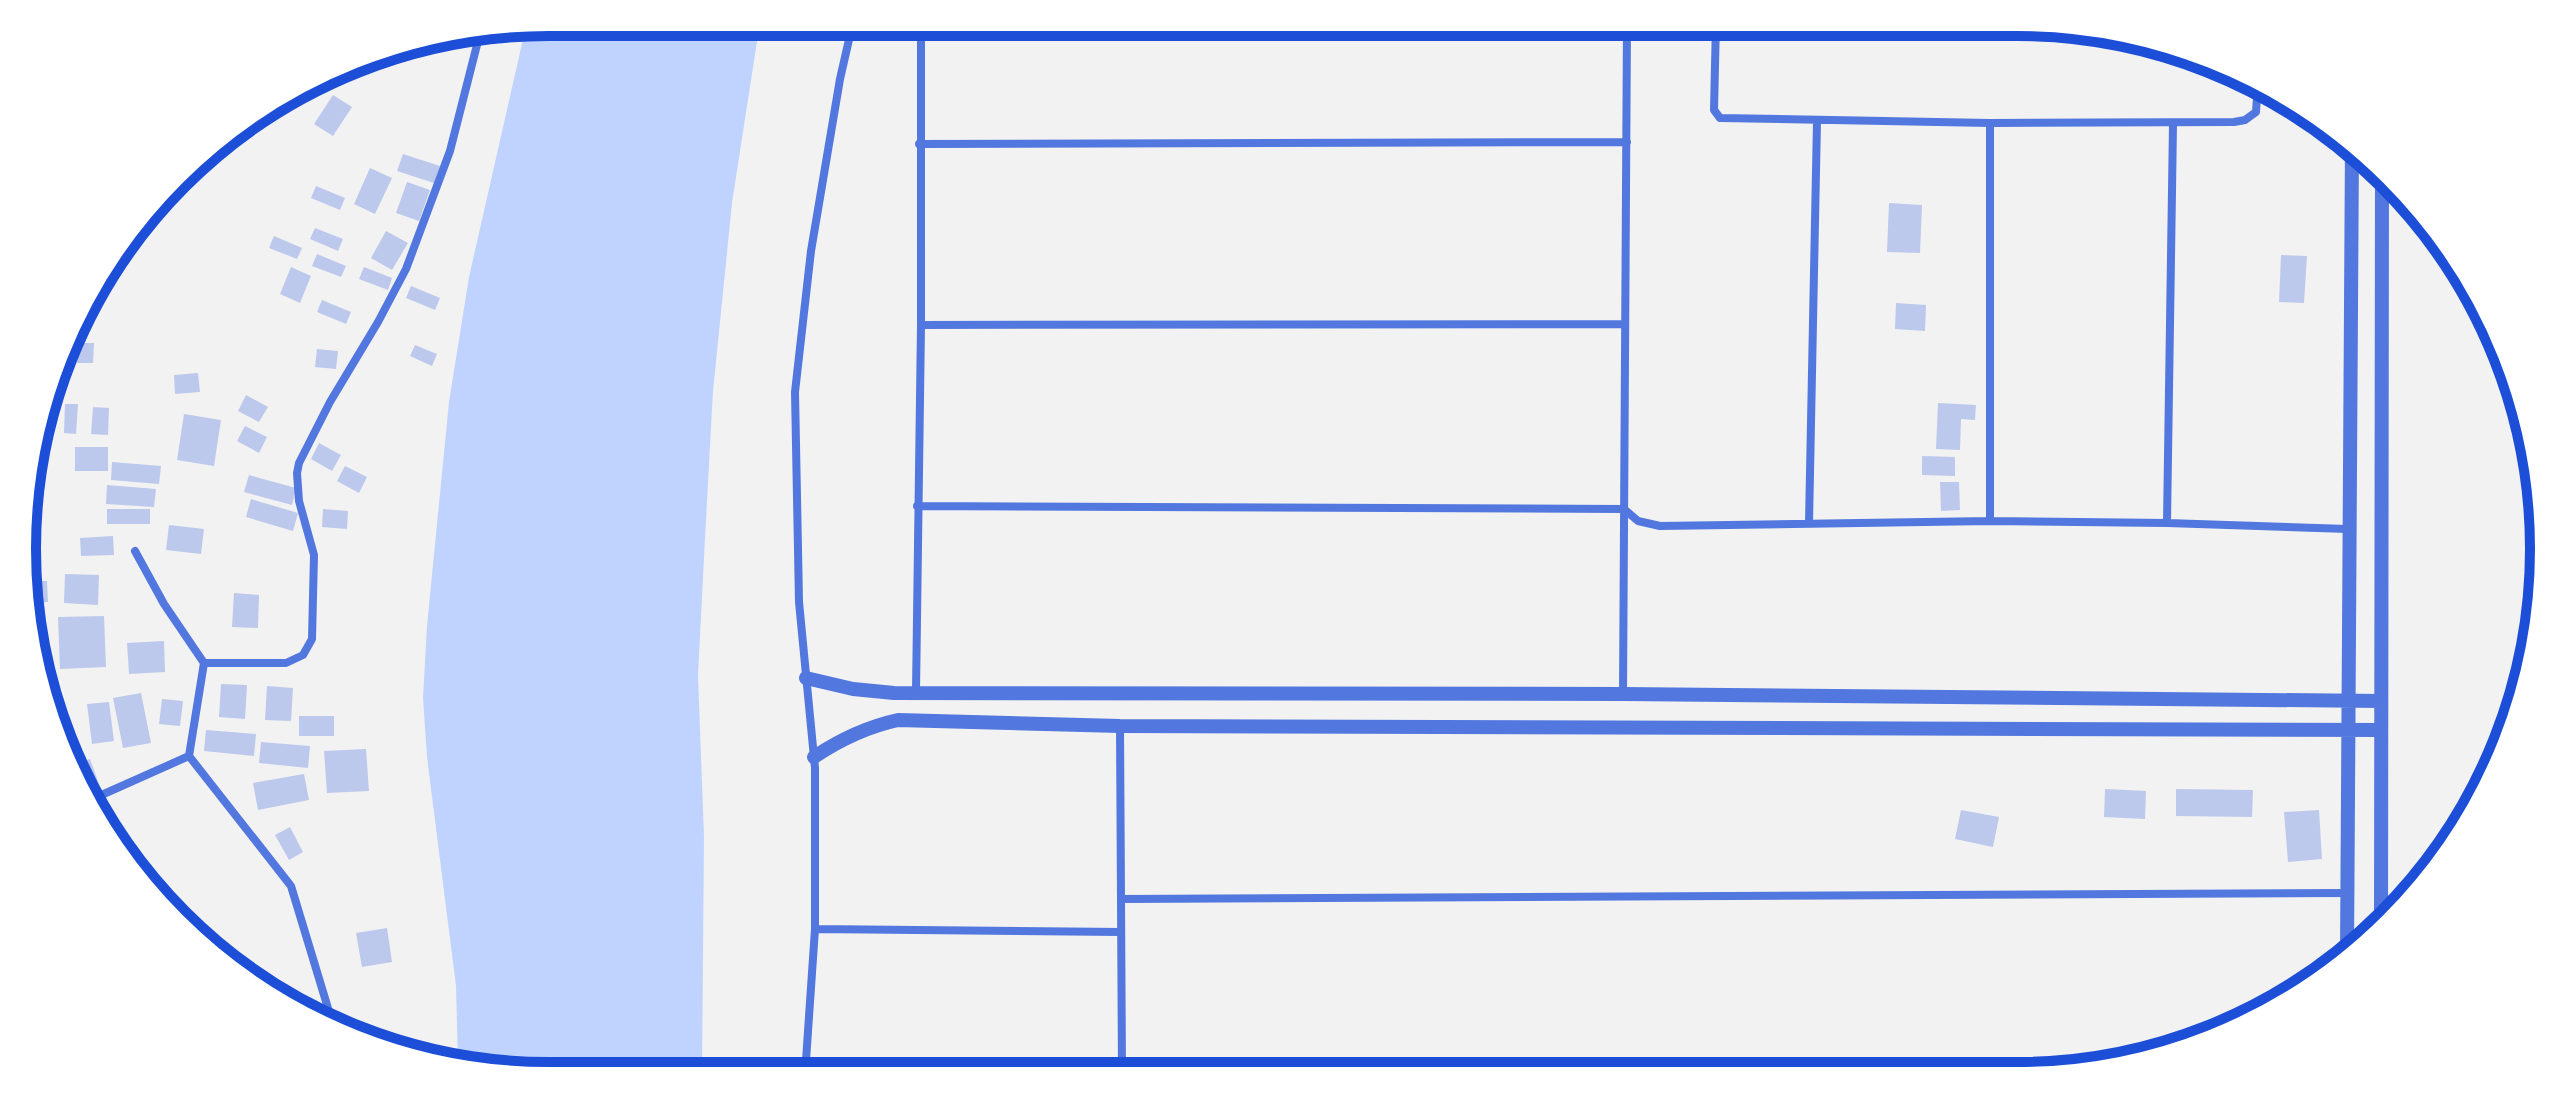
<svg xmlns="http://www.w3.org/2000/svg" width="2566" height="1098" font-family="Signika,sans-serif">
<style>
.water{fill:#bfd3fe}
.building{fill:#bdc9ec}
.lines{fill:none;stroke-linecap:round;stroke-linejoin:round}
.minor{stroke:#5277de;stroke-width:8}
.tertiary{stroke:#5277de;stroke-width:14}
.rim{fill:none;stroke:#1d4ed8;stroke-width:10}
</style>
<rect width="100%" height="100%" fill="#f2f2f2"/>
<path class="water" d="M549 22H760L732 203 713 391 705 538 698 675 704 837 702 1076H549L458 1061 456 986 427 757 423 698 427 626 449 402 469 277 526 26Z"/>
<path class="building" d="M333 95 352 107 333 136 314 124Z
M403 154 440 166 434 183 397 171Z
M370 168 392 178 375 214 354 204Z
M407 182 430 190 419 221 396 213Z
M316 186 345 198 340 210 311 198Z
M1889 203 1922 205 1920 253 1887 252Z
M315 228 343 239 338 251 310 239Z
M386 231 408 243 392 270 371 258Z
M274 236 302 248 297 259 269 248Z
M317 254 346 266 341 277 312 266Z
M2281 255 2307 256 2304 303 2279 302Z
M291 267 311 276 300 303 280 294Z
M364 267 392 278 388 290 359 279Z
M411 286 440 298 435 310 406 298Z
M322 300 351 312 346 324 317 312Z
M1896 303 1926 305 1925 331 1895 329Z
M78 343H94L93 363H77Z
M415 345 437 354 432 366 410 356Z
M317 349 338 351 336 369 315 367Z
M198 373 200 392 175 394 174 375Z
M246 395 268 407 259 422 238 411Z
M1938 403 1976 405 1975 420 1961 419 1960 450 1936 449Z
M65 404H78L76 434 64 433Z
M93 407 109 408 108 435 91 434Z
M184 414 221 420 214 466 177 460Z
M245 426 267 437 259 453 237 441Z
M319 443 341 455 332 471 311 459Z
M75 447H108V471H75Z
M1922 456 1955 457V476L1922 475Z
M112 462 161 466 159 484 111 480Z
M345 466 367 477 359 493 337 481Z
M249 475 296 488 292 505 244 492Z
M1940 482H1959L1960 510 1941 511Z
M107 485 156 489 154 507 106 504Z
M251 499 298 513 293 531 246 517Z
M107 509H150V524H107Z
M323 509 348 511 347 529 322 527Z
M169 525 204 529 201 554 166 550Z
M113 536 114 555 81 556 80 538Z
M65 574 99 575 98 605 64 603Z
M28 581H47L48 602 27 603Z
M234 593 259 595 258 628 232 627Z
M104 616 106 667 60 669 58 617Z
M164 641 165 672 129 674 127 643Z
M221 684 247 685 245 719 219 717Z
M267 686 293 688 291 721 265 720Z
M141 693 151 743 123 748 113 698Z
M162 699 183 701 180 726 159 724Z
M109 702 114 741 92 744 87 704Z
M299 716H334V736H299Z
M206 730 256 734 254 756 204 751Z
M261 742 310 746 308 768 259 763Z
M366 749 369 791 327 793 324 751Z
M90 759 99 784 82 790 71 766Z
M304 774 309 800 258 810 253 783Z
M2105 789 2146 791 2145 819 2104 817Z
M2176 789 2253 790 2252 817 2176 816Z
M1961 810 1999 817 1993 847 1955 839Z
M2319 810 2322 859 2288 862 2284 812Z
M290 827 303 852 289 860 275 835Z
M387 928 392 962 362 967 356 933Z"/>
<g class="lines">
<path class="minor" d="M1716 22 1714 110 1720 118 1990 123 2234 122 2245 120 2256 112 2258 83
M1990 123V521
M919 144 1627 142
M921 325 1625 324
M917 506 1624 509 1638 521 1660 526 1990 521 2167 523 2348 529
M1809 523 1817 121
M2167 523 2173 124
M135 551 164 604 204 663
M916 692 921 325V22
M1623 694 1627 22
M1120 726 1122 1074
M88 801 189 756
M1121 899 2347 893
M815 929 1121 932
M334 1028 291 886 189 756 204 663H286L303 655 312 639 314 555 299 501 297 473 299 463 330 402 378 322 406 269 450 151 480 33
M805 1075 815 929V768L799 602 795 392 811 251 840 79 853 22"/>
<path class="tertiary" d="M806 678 853 689 894 693 1623 694 2381 701
M814 757C841 739 866 727 898 720L1120 726 2381 730
M2381 926 2382 172
M2347 956 2352 144"/>
</g>
<path d="M0 0H2566V1098H0ZM549 36H2017A513 513 0 0 1 2530 549V549A513 513 0 0 1 2017 1062H549A513 513 0 0 1 36 549V549A513 513 0 0 1 549 36Z" fill="#fff" fill-rule="evenodd"/>
<path class="rim" d="M549 36H2017A513 513 0 0 1 2530 549V549A513 513 0 0 1 2017 1062H549A513 513 0 0 1 36 549V549A513 513 0 0 1 549 36Z"/>
</svg>
